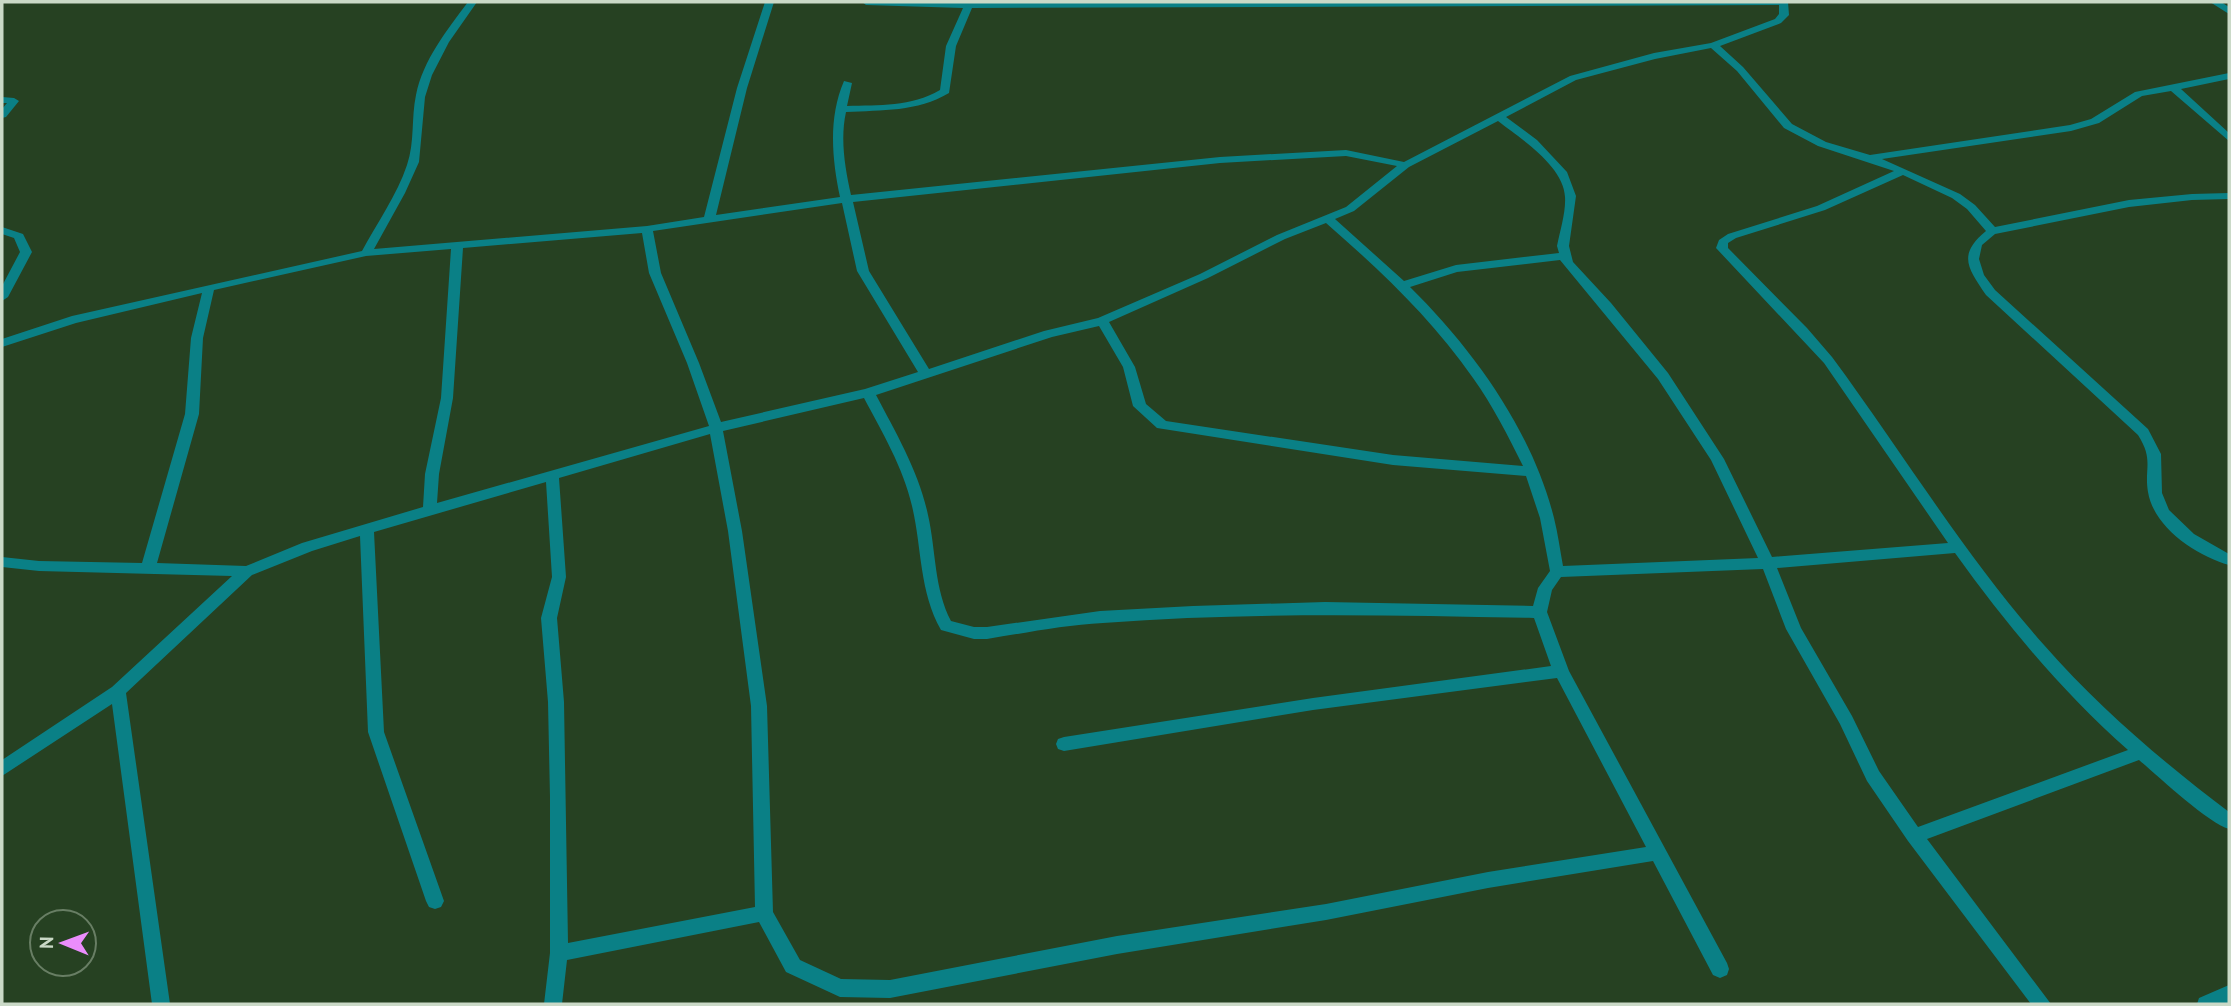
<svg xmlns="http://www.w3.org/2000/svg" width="2231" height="1006" font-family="'PT Sans',sans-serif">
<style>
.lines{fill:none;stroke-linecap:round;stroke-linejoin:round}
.street{fill:#0a8086;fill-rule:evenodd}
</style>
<rect width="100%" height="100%" fill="#264122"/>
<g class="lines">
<path class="street" d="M468 2H477L449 42 432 75 425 97 419 162 405 193 374 249 647 226 704 217 737 88 765 2H774L747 88 716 215 840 197C832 159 828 118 844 81L852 83 847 106C879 105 911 107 940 90L946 46 963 8 866 5 862 2H1788L1789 15 1781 23 1720 46 1743 67 1792 124 1826 142 1870 155 2070 125 2091 119 2135 92 2229 73V79L2181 89 2229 133V141L2171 91 2142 96 2099 123 2071 131 1882 159 1960 194 1975 205 1995 227 2129 200 2192 194 2229 193V199L2192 200 2129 207 1995 234 1982 245 1979 259 1984 275 1995 290 2148 429 2161 454 2162 493 2169 510 2194 534 2229 554V565C2197 556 2154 528 2148 492 2144 468 2154 460 2138 435L1986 295C1968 268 1957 255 1986 231L1967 209 1952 198 1903 175 1825 210 1736 238 1728 243V248L1807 328 1832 357C1903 453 1965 556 2044 645 2099 708 2163 762 2229 812V829C2208 823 2158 776 2139 760L1927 839 2051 1004H2031L1908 841 1867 781 1840 724 1786 629 1763 569 1561 577 1552 590 1547 612 1569 671 1727 963 1729 969 1727 975 1720 978 1713 975 1653 861 1488 888 1326 920 1117 954 890 998 840 997 786 972 759 922 567 960 562 1004H544L550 953V797L548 702 541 618 552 577 546 482 374 532 384 732 444 901 441 907 435 909 429 907 426 901 368 732 360 536 312 551 252 575 126 693 170 1004H152L112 704 2 776V760L112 687 232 576 39 571 2 567V557L39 561 142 563 185 414 191 338 202 293 76 323 2 347V339L72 316 362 251C377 223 397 195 407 165 415 142 411 118 416 95 423 60 447 30 468 2ZM1779 5V14L1775 19 1711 43 1654 53 1570 76 1404 162 1346 150 1220 157 851 195C845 168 840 139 846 112 882 110 917 112 949 93L956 46 972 8ZM1711 48 1737 71 1784 128 1818 146 1894 171 1817 206 1728 234 1719 240 1716 248 1824 363 1948 543 1772 557 1724 459 1668 373 1611 303 1573 262 1569 246 1576 196 1567 172 1537 140 1506 117 1576 80 1655 59ZM1498 121C1520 138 1564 166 1565 197 1566 212 1560 231 1557 246L1559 253 1456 265 1404 281 1335 219 1354 211 1409 167ZM1346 156 1397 166 1346 207 1277 235 1200 274 1098 318 1044 331 929 369 869 271 853 202 1220 163ZM842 203 857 271 918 372 865 389 721 422 699 363 661 273 653 231ZM1326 223C1380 270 1432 319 1473 378 1493 406 1508 436 1523 466L1393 455 1166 421 1146 404 1135 367 1109 322 1208 278 1285 239ZM642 233 649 273 687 363 709 426 437 503 439 474 453 398 463 248ZM451 249 441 398 425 474 423 507 302 543 246 566 157 563 199 414 203 338 214 290 366 256ZM1560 260 1658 379 1711 460 1758 558 1563 566C1560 550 1558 534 1554 518 1532 431 1474 350 1410 287L1457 272ZM1099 326 1123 367 1133 406 1157 428 1393 465 1526 476 1540 518 1550 571 1538 588 1533 606 1325 602 1193 606 1100 611 987 627H974L951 621C934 589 936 550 928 515 919 472 896 433 876 395L1052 337ZM864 398C882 432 903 467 912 506 922 548 919 591 941 630L974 639H987C1025 633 1064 625 1103 623 1246 612 1390 615 1534 618L1551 666 1313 698 1064 737 1058 739 1056 744 1058 749 1064 751 1313 710 1557 678 1646 847 1488 872 1326 904 1117 936 890 980 841 979 800 960 773 912 767 706 742 531 723 431ZM710 434 728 531 751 706 755 907 568 943 564 702 557 618 566 577 559 478ZM1955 553C2006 624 2062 692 2128 750L1918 827 1879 771 1852 716 1801 628 1777 568Z
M2210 2H2221L2229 7V14Z
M2 97 14 98 19 101 6 117 2 118V109L7 103H2Z
M2 227 23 234 32 252 8 297 2 301V286L20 252 14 238 2 234Z
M2229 985V1003L2197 1004 2199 998Z"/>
</g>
<rect width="2231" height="1006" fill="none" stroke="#cad9c7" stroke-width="7"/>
<g transform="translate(63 943) rotate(271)"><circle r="33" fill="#264122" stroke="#687e64" stroke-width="2"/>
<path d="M0-5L12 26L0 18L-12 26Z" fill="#eb8dfc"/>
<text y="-10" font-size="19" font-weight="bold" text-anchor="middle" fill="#cad9c7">N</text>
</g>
</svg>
